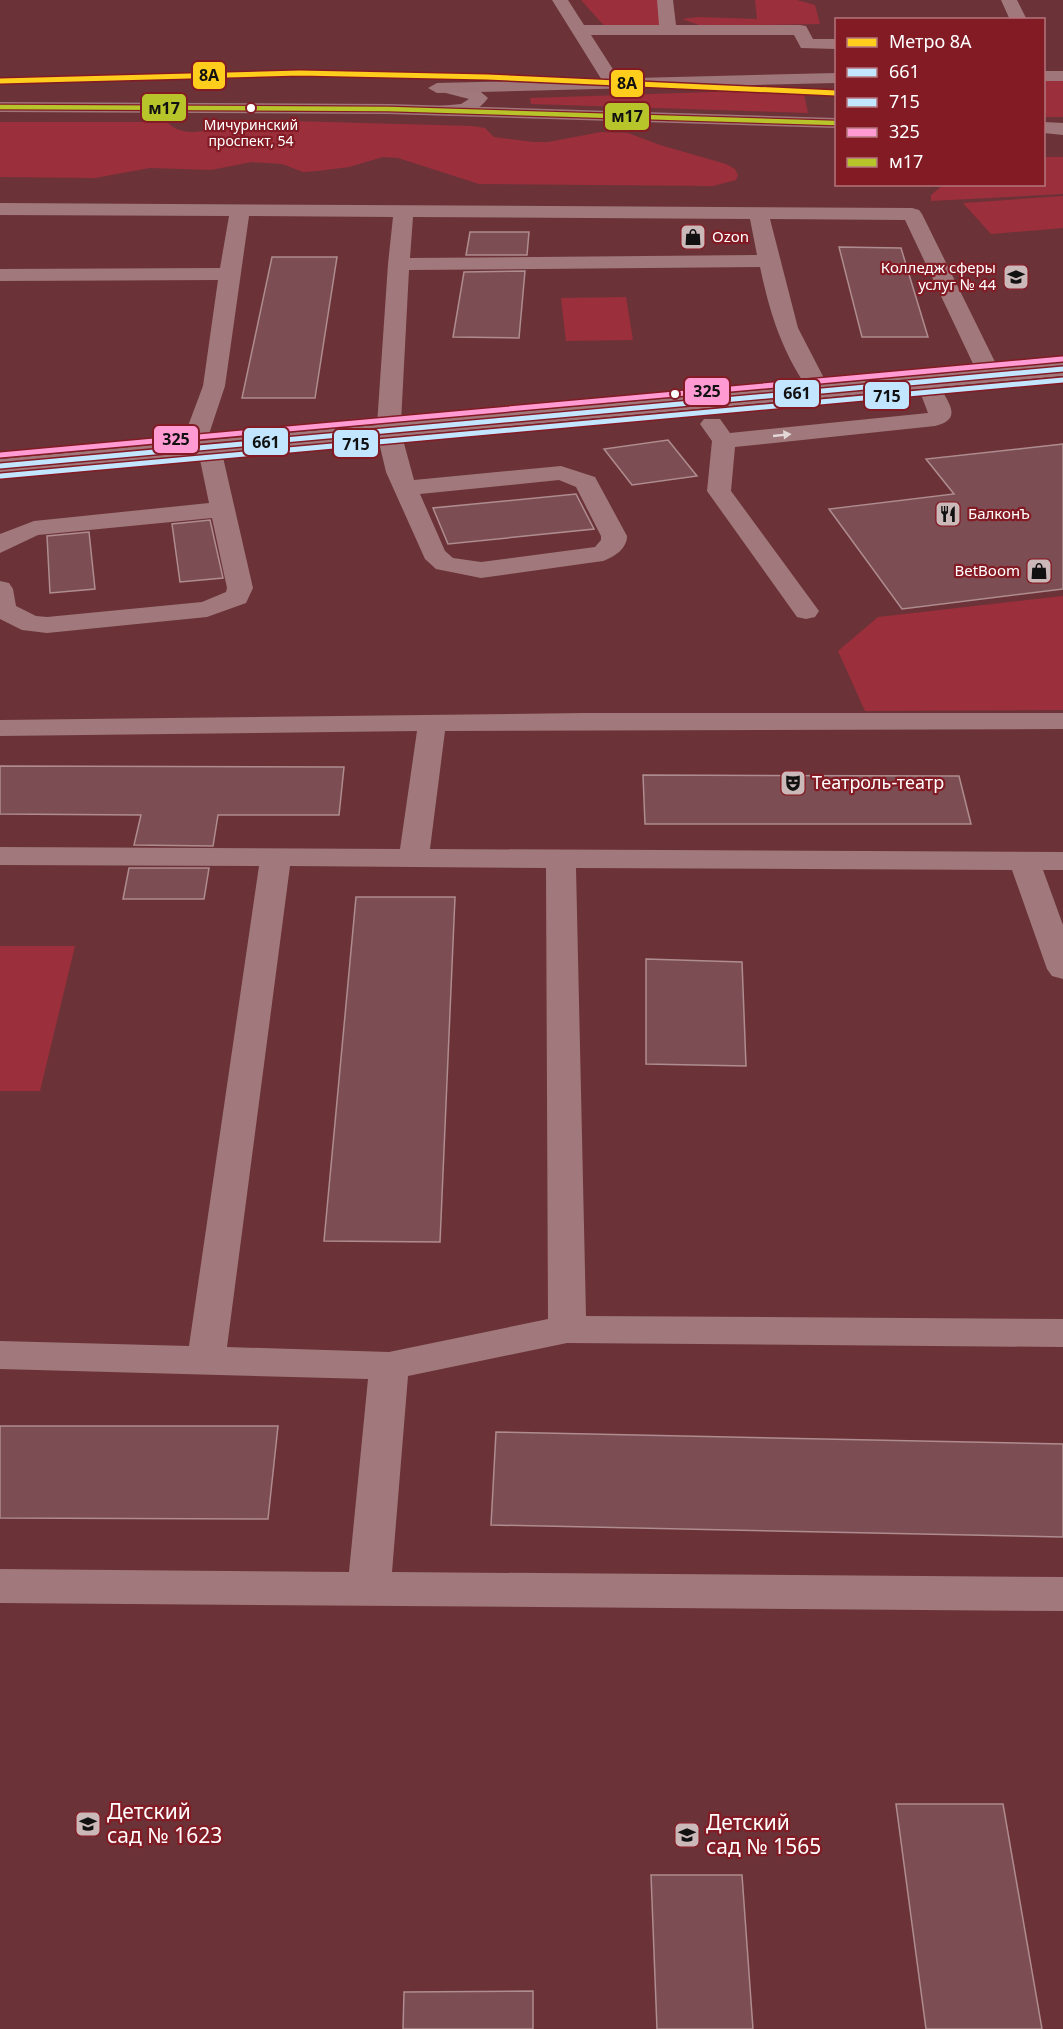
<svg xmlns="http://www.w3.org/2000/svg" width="1063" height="2029" font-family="'Noto Sans',sans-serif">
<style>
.green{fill:#9b2f3b}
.building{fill:#7c4e53;stroke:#af8c8f;stroke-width:1.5}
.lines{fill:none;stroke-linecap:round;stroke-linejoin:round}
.minor{fill:#a1797c;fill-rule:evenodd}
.major{fill:#9f777b;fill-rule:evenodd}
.bus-1-casing{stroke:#831b25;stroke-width:8}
.bus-2-casing{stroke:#831b25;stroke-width:8}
.bus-3-casing{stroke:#831b25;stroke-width:8}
.bus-4-casing{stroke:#831b25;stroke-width:7}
.bus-1{stroke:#c2e6ff;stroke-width:5}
.bus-2{stroke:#c2e6ff;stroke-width:5}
.bus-3{stroke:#ff9ad2;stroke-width:5}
.bus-4{stroke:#b7c52b;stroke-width:4.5}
.metro-1-casing{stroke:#831b25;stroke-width:8}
.metro-1{stroke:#ffcd1c;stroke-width:5}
.oneway{fill:#e3d7d8}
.bus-dot{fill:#fff;stroke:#831b25;stroke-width:2}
.labels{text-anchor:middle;stroke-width:4.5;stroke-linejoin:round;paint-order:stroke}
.far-bus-label{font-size:14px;fill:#fff;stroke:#831b25}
.far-poi-label{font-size:15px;fill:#fff;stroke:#831b25;text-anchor:start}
.poi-label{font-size:18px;fill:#fff;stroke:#831b25;text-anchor:start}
.near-poi-label{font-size:21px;fill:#fff;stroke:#831b25;text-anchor:start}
.line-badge{stroke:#831b25;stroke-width:2}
.pale-badge-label{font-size:16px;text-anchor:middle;font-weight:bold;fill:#111}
</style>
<rect width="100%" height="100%" fill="#6b3338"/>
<path class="green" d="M581 0H665L668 30H608Z
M755 0H797L815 5 820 24 702 26 682 19 699 17 757 19Z
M1044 79H1063V117H1044Z
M803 89 808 113 531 104 530 98Z
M255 120 472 126 485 128 494 137 533 142H548L601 132 628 133 660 145 726 164 735 169 738 175 736 180 713 186 479 184 398 158 383 157 349 167 318 171 303 172 282 164 252 162 211 170 150 168 95 178 0 177V122H167C189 145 226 121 255 120Z
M1044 157H1063V194L931 201V195L943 185 1044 184Z
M1063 196V228L991 234 963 203Z
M626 297 633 340 566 341 561 298Z
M1063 596V710L865 711 838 651 878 617Z
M0 946H75L40 1091H0Z"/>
<path class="building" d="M470 232H529L527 255H466Z
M839 247 901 248 928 337H862Z
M272 257H337L315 398H242Z
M525 271 519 338 453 337 464 272Z
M668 440 697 476 632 485 604 449Z
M1063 444V589L902 609 829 509 954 494 926 459Z
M576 494 594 529 448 544 433 508Z
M210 520 223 578 180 582 172 524Z
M89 532 95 589 50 593 47 536Z
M0 766 344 767 339 815H218L213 846 134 845 141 815 0 814Z
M643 775 959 776 971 824H645Z
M129 868H209L204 899H123Z
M356 897H455L440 1242 324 1241Z
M646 959 742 962 746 1066 646 1064Z
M0 1426H278L268 1519 0 1518Z
M496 1432 1063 1444V1537L491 1525Z
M896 1804H1003L1042 2029H926Z
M651 1875H742L753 2029H657Z
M533 1991V2029H403L404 1992Z"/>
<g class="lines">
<path class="minor" d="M552 0H568L584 25H659L657 0H673L676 25H800L806 26 813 39H836V49L801 48 794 35H591L623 85 614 90 605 85Z
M1001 0H1017L1027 20H1010Z
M448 83 475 87 488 98C477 114 456 118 438 114L435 110 438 106 461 104 469 99 442 92 439 88Z
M0 203 912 208 919 210 922 214 998 368 1063 362V376L940 387C950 405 962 419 935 426L735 447 731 491 819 611 815 617 806 619 797 617 707 491 712 441 700 424 704 419H720L730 433 928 413 919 389 402 436 414 480 561 466 595 477 627 536C627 549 614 557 603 561L481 578 436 569 425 559 386 472 378 438 222 453 253 588 246 603 207 617 47 633 22 630 0 619V581L9 583 13 589 16 606 36 616 47 617 202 602 226 592 227 588 212 518 38 535 0 553V534L34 521 209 503 199 455 0 473V459L182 442 203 386 218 280 0 281V269L220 268 229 216 0 215ZM249 216 393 217 388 264 377 425 207 440 225 386ZM413 217 750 219 757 255 410 258ZM770 219 905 220 976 370 827 384 798 328ZM760 267C769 310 781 349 806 386L401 422 409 270ZM559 480 576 487 601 536V540L595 547 481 562 453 558 445 551 420 494Z
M585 713H1063V729L445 731 430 849 1063 852V870H1043L1063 925V979L1052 976 1047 969 1012 870 576 868 586 1316 1063 1319V1347L567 1343 408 1376 392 1572 1063 1577V1611L0 1603V1569L349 1572 368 1379 0 1369V1341L189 1346 259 866 0 865V847L400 849 417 731 0 736V720ZM290 866 546 868 548 1319 389 1352 227 1347Z"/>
<path class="major" d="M1044 71H1063V81H1044Z
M836 73V83L437 93 428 88 437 83Z
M0 102 389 104 836 118V128L389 114 0 112Z
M1044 122 1063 123V135L1044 133Z"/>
<g class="bus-1-casing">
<path id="bus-1" d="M0 466 1063 369"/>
</g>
<g class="bus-2-casing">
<path id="bus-2" d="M1 476 1063 380"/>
</g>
<g class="bus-3-casing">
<path id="bus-3" d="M0 455 1062 359"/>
</g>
<g class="bus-4-casing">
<path id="bus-4" d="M0 107 389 109 836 123"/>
</g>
<use href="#bus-1" class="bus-1"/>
<use href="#bus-2" class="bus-2"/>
<use href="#bus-3" class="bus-3"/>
<use href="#bus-4" class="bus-4"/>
<g class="metro-1-casing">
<path id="metro-1" d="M0 81 300 73 487 77 836 93"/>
</g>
<use href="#metro-1" class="metro-1"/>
</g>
<defs><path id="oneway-solid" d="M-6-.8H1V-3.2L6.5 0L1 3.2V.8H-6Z" transform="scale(1.5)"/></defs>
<use class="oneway" href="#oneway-solid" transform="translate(782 435) rotate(-6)"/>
<defs>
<g id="shop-square" transform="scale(1.35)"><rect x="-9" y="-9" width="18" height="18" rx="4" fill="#cbb8b9" stroke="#831b25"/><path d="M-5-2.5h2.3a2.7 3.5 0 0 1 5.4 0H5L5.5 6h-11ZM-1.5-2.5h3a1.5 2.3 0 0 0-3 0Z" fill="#111"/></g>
<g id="university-square" transform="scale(1.35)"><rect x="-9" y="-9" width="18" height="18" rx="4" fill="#cbb8b9" stroke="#831b25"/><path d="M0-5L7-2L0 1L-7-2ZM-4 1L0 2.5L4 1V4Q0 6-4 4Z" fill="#111"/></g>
<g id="restaurant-square" transform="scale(1.35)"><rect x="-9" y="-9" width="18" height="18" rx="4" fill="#cbb8b9" stroke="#831b25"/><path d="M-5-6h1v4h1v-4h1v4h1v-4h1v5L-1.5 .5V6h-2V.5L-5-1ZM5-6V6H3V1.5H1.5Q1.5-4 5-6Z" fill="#111"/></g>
<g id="theatre-square" transform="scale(1.35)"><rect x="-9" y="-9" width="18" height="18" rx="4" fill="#cbb8b9" stroke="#831b25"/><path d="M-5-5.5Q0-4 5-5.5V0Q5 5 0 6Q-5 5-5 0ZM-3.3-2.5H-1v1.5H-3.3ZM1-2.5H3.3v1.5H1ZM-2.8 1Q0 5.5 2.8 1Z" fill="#111"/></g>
<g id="school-square" transform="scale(1.35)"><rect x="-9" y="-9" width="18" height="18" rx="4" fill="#cbb8b9" stroke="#831b25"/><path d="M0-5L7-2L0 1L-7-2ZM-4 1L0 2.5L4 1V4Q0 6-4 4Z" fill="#111"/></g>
</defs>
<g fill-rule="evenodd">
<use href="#shop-square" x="693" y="237"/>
<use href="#university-square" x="1016" y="277"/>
<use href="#restaurant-square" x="948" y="514"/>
<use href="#shop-square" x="1039" y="571"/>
<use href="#theatre-square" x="793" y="783"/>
<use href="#school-square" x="88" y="1824"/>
<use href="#school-square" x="687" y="1835"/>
</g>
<g class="bus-dot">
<circle cx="251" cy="108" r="5"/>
<circle cx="675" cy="394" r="5"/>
</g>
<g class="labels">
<g class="far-bus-label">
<text x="251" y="130">Мичуринский<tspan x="251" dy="16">проспект, 54</tspan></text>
</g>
<g class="far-poi-label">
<text x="712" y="242">Ozon</text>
<text x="996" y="273" text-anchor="end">Колледж сферы<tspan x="996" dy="17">услуг № 44</tspan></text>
<text x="968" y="519">БалконЪ</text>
<text x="1020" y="576" text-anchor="end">BetBoom</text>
</g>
<g class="poi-label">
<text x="812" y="789">Театроль-театр</text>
</g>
<g class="near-poi-label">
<text x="107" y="1819">Детский<tspan x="107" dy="24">сад № 1623</tspan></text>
<text x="706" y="1830">Детский<tspan x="706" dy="24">сад № 1565</tspan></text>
</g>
</g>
<g class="line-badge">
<rect x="192" y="61" width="34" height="29" rx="6" fill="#ffcd1c"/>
<rect x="610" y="69" width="34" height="29" rx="6" fill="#ffcd1c"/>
<rect x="141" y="93" width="46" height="29" rx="6" fill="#b7c52b"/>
<rect x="604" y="102" width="46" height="29" rx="6" fill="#b7c52b"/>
<rect x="684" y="377" width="46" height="29" rx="6" fill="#ff9ad2"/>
<rect x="774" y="379" width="46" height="29" rx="6" fill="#c2e6ff"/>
<rect x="864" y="381" width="46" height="29" rx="6" fill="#c2e6ff"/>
<rect x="153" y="425" width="46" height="29" rx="6" fill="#ff9ad2"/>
<rect x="243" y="427" width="46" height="29" rx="6" fill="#c2e6ff"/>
<rect x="333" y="429" width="46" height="29" rx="6" fill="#c2e6ff"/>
</g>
<g class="pale-badge-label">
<text x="209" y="81">8А</text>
<text x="627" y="89">8А</text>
<text x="164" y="114">м17</text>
<text x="627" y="122">м17</text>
<text x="707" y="397">325</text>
<text x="797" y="399">661</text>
<text x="887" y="402">715</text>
<text x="176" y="445">325</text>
<text x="266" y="448">661</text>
<text x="356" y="450">715</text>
</g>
<rect x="835" y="18" width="210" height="168" fill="#831b25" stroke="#b5767c" stroke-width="1.5"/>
<rect x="847" y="38" width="30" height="9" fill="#ffcd1c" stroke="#b5767c" stroke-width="1.5"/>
<text x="889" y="48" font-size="18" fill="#ffffff">Метро 8А</text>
<rect x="847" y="68" width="30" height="9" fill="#c2e6ff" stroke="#b5767c" stroke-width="1.5"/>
<text x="889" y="78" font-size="18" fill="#ffffff">661</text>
<rect x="847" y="98" width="30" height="9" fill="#c2e6ff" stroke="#b5767c" stroke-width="1.5"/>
<text x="889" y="108" font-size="18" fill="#ffffff">715</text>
<rect x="847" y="128" width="30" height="9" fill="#ff9ad2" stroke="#b5767c" stroke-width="1.5"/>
<text x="889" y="138" font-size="18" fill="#ffffff">325</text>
<rect x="847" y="158" width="30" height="9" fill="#b7c52b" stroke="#b5767c" stroke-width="1.5"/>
<text x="889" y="168" font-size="18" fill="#ffffff">м17</text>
</svg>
